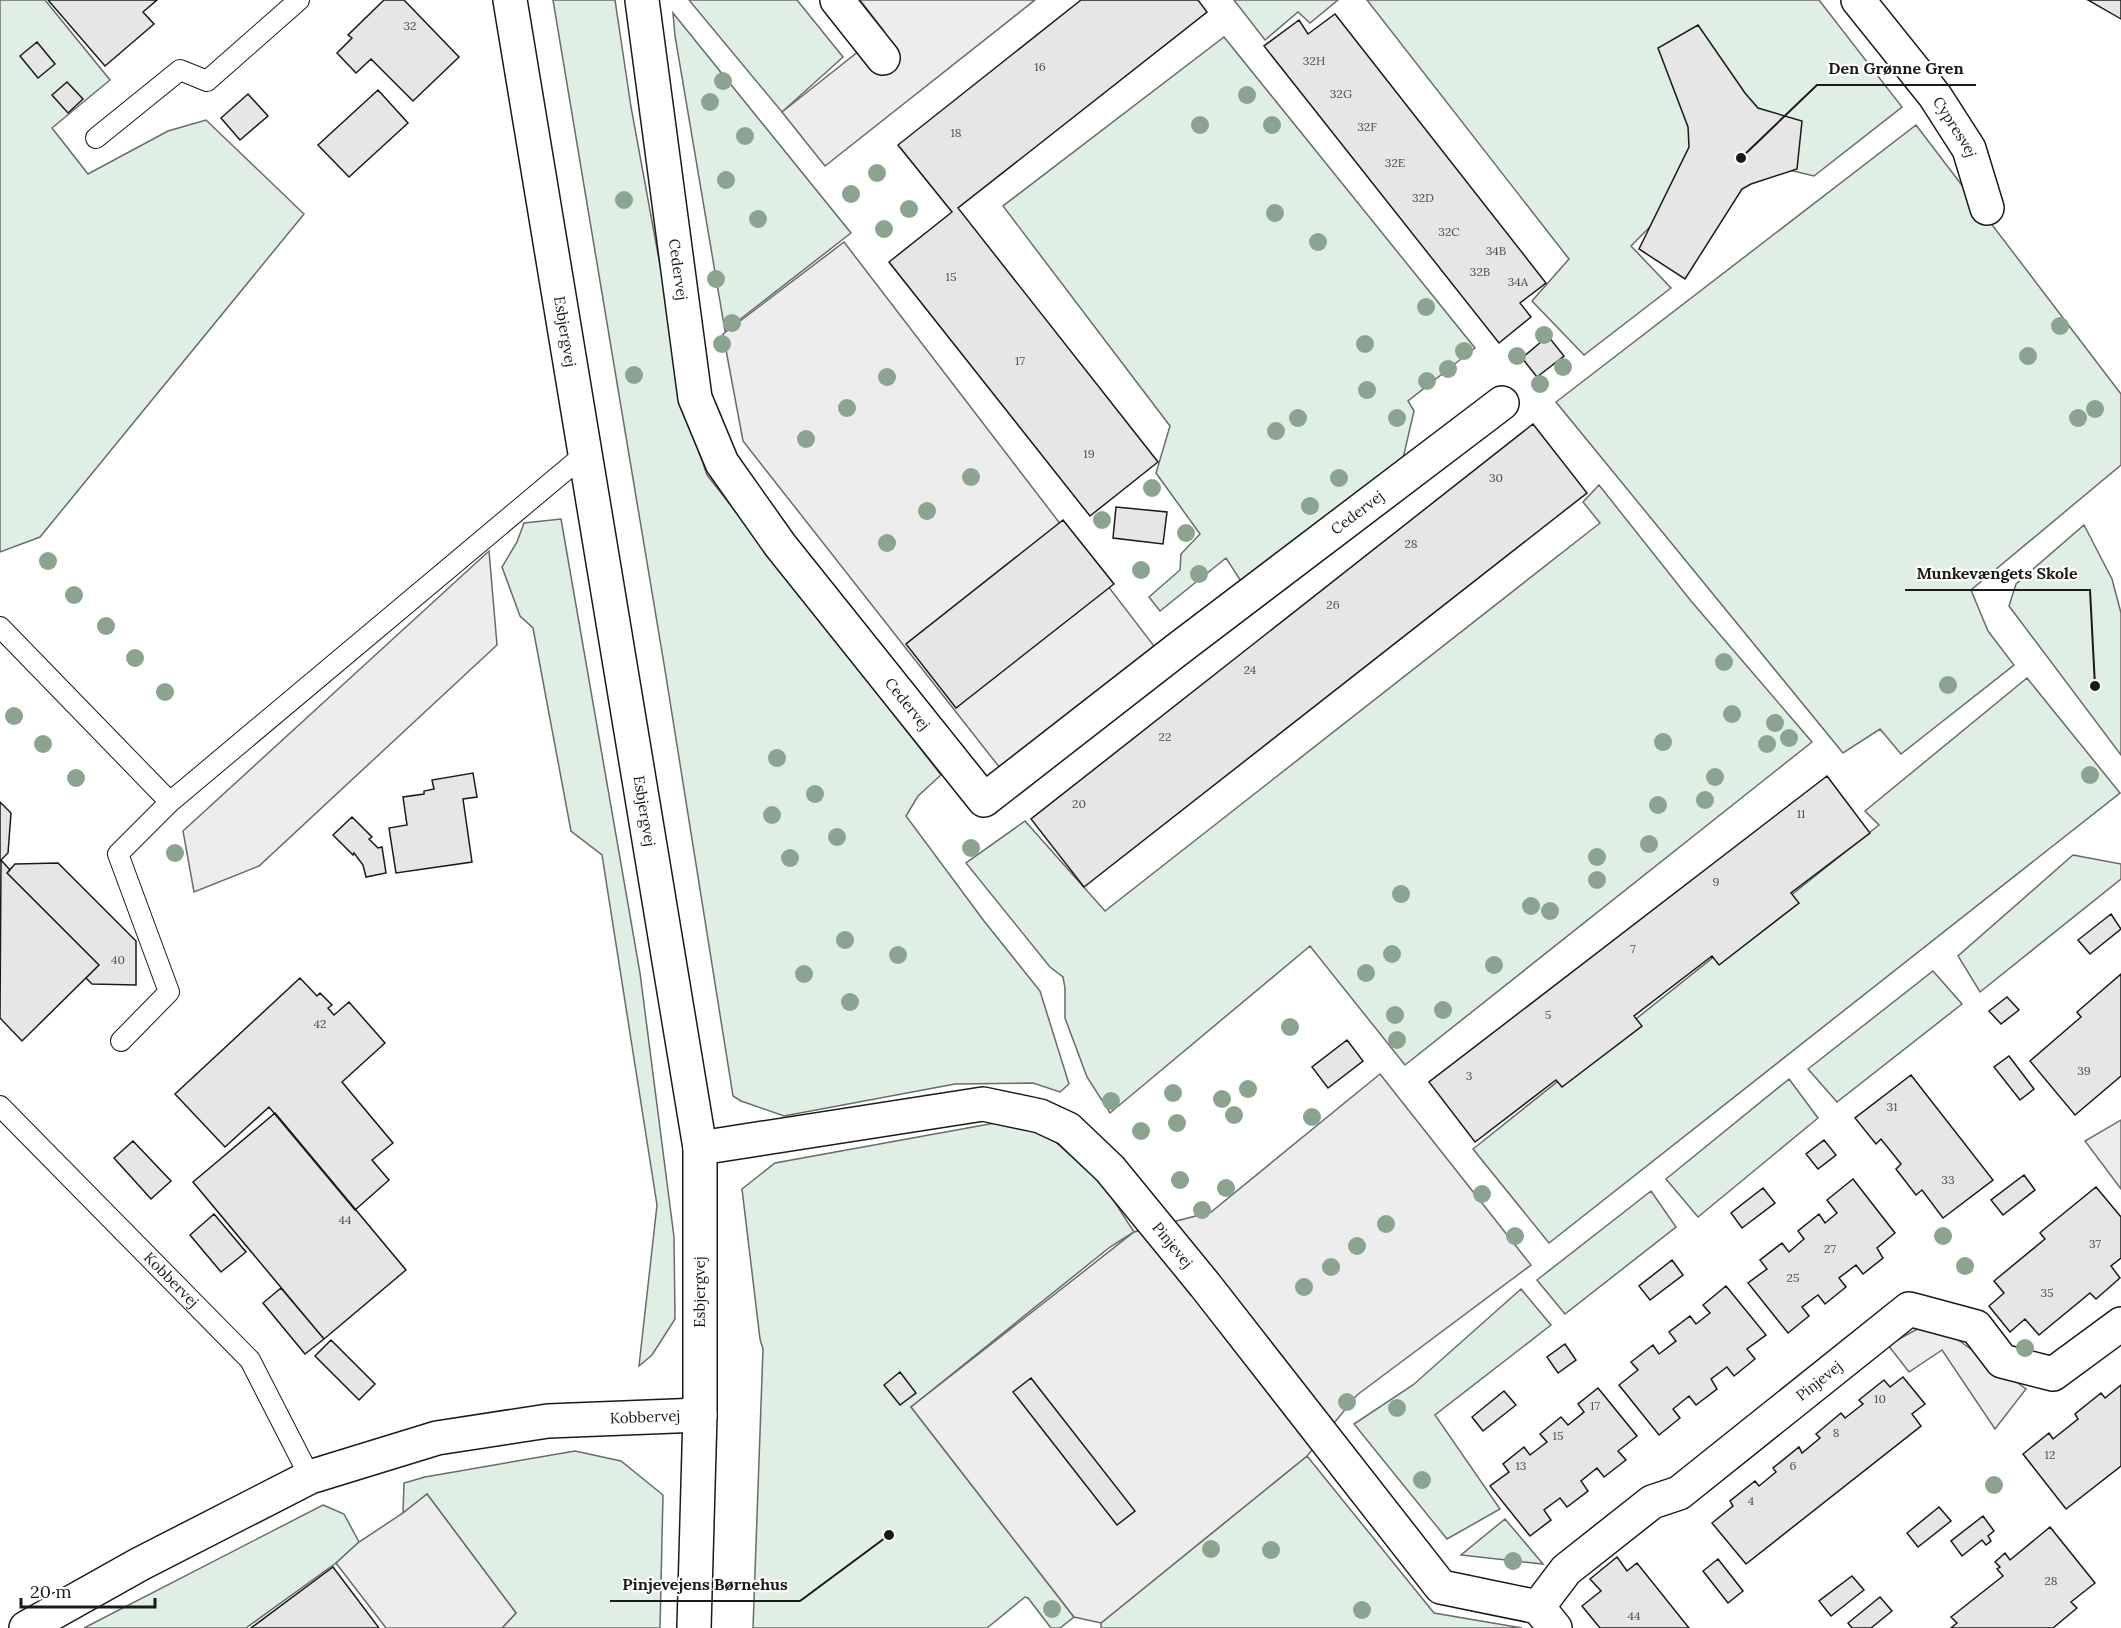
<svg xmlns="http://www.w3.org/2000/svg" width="2121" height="1628" font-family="Lora,serif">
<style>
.green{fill:#e0efe3;stroke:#6a6a6a;stroke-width:1.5}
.parking{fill:#ededed;stroke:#6a6a6a;stroke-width:1.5}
.building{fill:#e6e6e6;stroke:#1a1a1a;stroke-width:1.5}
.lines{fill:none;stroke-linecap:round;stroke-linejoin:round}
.lane-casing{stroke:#1a1a1a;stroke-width:22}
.street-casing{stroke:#1a1a1a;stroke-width:36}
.secondary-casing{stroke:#1a1a1a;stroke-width:36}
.lane{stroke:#fff;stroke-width:20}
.street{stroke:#fff;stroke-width:33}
.secondary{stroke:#fff;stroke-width:33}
.tree{fill:#8aa48f}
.labels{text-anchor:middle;stroke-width:4.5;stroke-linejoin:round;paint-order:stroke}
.number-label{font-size:12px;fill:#4d4d4d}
.street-label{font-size:15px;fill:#1a1a1a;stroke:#fff}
.leader{fill:none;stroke:#1a1a1a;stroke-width:2}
.callout-dot{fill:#1a1a1a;stroke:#fff;stroke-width:2}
.callout-label{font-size:16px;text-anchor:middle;font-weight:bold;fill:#1a1a1a;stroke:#fff;stroke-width:4.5;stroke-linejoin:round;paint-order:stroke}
</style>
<rect width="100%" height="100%" fill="#fff"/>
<path class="green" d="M0 0H45L110 80 52 128 88 174 168 131 206 120 304 214 40 537 0 552Z
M553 0H615L631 107 689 423 707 475 941 775 918 796 906 816 984 921 1040 991 1069 1084 1060 1092 1033 1083 955 1084 784 1116 741 1101 733 1096 665 670Z
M689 0H797L843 57 782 112Z
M1234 0H1338L1310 23 1298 12 1265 40Z
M1367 0H1819L1902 107 1814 176 1722 154 1631 246 1671 288 1584 355 1532 301 1569 259Z
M673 13 851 233 725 331 675 36Z
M1224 37 1475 348 1408 401 1414 411 1401 467 1246 589 1226 558 1160 611 1149 597 1180 570 1181 554 1200 534 1156 473 1170 426 1003 206Z
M1916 125 2121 394V465L1971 590 1988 631 2014 665 1901 754 1880 729 1843 753 1556 402Z
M1599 485 1691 601 1812 742 1405 1065 1310 946 1110 1113 1087 1077 1065 1018V988L1063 977 1050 967 966 863 1025 821 1105 911 1600 523 1583 502Z
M561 519 640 973 674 1237 675 1319 652 1355 639 1366 657 1205 602 855 571 831 533 628 520 616 502 567 517 542 524 523Z
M2084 525 2112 579 2121 613V755L2009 606 2016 584Z
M2027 678 2120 793 1549 1243 1473 1149 1879 825 1865 811Z
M2073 855 2121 864V879L1980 992 1958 956Z
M1933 971 1962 1004 1837 1102 1808 1069Z
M1789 1079 1818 1118 1698 1217 1666 1179Z
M995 1123 1048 1135 1105 1187 1134 1232 1110 1247 911 1407 1074 1617 1060 1628H1051L1028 1598 1025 1597 987 1628H753L763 1349 760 1339 742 1189 775 1163Z
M1651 1191 1676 1227 1565 1314 1537 1280Z
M1521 1289 1551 1325 1435 1415 1500 1509 1447 1539 1354 1424 1413 1385Z
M575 1451 621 1461 663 1495 660 1628H502L516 1613 427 1494 403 1513 404 1483 425 1477Z
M1307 1456 1434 1613 1522 1628H1101V1623Z
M323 1505 344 1514 359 1542 336 1563 246 1628H84Z
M1505 1519 1543 1564 1461 1555Z"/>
<path class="parking" d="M860 0H1035L825 166 782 112 884 31Z
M844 242 1154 646 1000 768 743 441 723 334Z
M489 551 497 645 259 866 194 892 183 831Z
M1380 1074 1531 1265 1357 1395 1307 1456 1101 1623 1074 1617 911 1407 1134 1232 1211 1212Z
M2121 1120V1189L2085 1141Z
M1932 1321 2026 1389 1995 1429 1942 1350 1909 1372 1888 1345Z
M427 1494 516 1613 502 1628H386L336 1563 359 1542 403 1513Z"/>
<path class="building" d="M48 0H157L143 12 154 24 105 66Z
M384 0H404L459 57 413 101 371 59 356 73 337 53 352 38 348 35Z
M1081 0H1198L1207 12 958 208 1158 462 1090 516 889 262 952 212 898 145Z
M2088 0H2121V19Z
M1335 14 1546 283 1520 303 1531 317 1499 343 1264 46 1299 20 1308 34Z
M1698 25 1745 93 1758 108 1802 121 1797 169 1751 184 1742 189 1685 279 1639 249 1689 147 1688 127 1658 48Z
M37 42 55 64 38 78 20 56Z
M67 82 83 99 68 113 52 95Z
M378 90 408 123 349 177 318 145Z
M248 94 268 116 240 140 221 118Z
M1548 336 1564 356 1537 377 1522 358Z
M1533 424 1587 493 1084 887 1031 819Z
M1116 507 1167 512 1163 544 1113 538Z
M1063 520 1114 584 956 708 906 644Z
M473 773 477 797 463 799 472 862 396 873 389 828 407 825 403 797 424 794V791L434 789 432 780Z
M1827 776 1870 833 1791 893 1799 903 1719 965 1712 956 1634 1016 1642 1026 1562 1087 1556 1080 1475 1142 1429 1082Z
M0 802 11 813 8 853 0 861Z
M352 817 372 837 369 839 378 848 382 847 386 873 366 877 363 865 354 853 353 855 333 835Z
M1 860 10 870 7 873 99 965 22 1041 0 1018Z
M58 863 136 941V985L92 984 86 978 99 965 7 873 15 864Z
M2111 914 2121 929 2090 954 2078 940Z
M2121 974V1076L2075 1115 2030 1061 2081 1017 2077 1012Z
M300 978 317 996 320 993 332 1005 328 1008 334 1015 349 1002 385 1043 342 1082 393 1143 372 1160 389 1180 355 1210 269 1107 225 1147 175 1094Z
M2007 997 2019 1010 2001 1024 1989 1011Z
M1347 1040 1363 1061 1328 1088 1312 1067Z
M2009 1056 2034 1089 2020 1100 1994 1067Z
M1911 1075 1993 1180 1943 1218 1922 1190 1916 1195 1896 1169 1901 1164 1881 1139 1876 1144 1855 1118Z
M275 1113 406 1270 324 1339 193 1182Z
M1824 1140 1836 1155 1818 1169 1806 1154Z
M133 1141 171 1181 151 1199 114 1158Z
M2024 1175 2035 1190 2003 1215 1991 1200Z
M1853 1179 1895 1233 1877 1248 1883 1258 1863 1274 1856 1265 1839 1278 1846 1287 1825 1304 1818 1295 1802 1307 1809 1316 1788 1333 1748 1283 1767 1269 1760 1260 1782 1243 1789 1252 1804 1239 1798 1231 1819 1214 1825 1223 1837 1213 1827 1200Z
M2096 1187 2121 1217V1258L2111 1266 2120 1278 2096 1299 2090 1293 2039 1335 2025 1319 2010 1332 1989 1306 2004 1293 1994 1281 2045 1239 2040 1233 2042 1231Z
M1763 1188 1775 1203 1742 1228 1731 1213Z
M214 1214 246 1252 221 1272 190 1235Z
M1672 1260 1683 1275 1650 1300 1639 1286Z
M1726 1286 1766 1335 1747 1349 1755 1359 1734 1376 1727 1367 1711 1379 1717 1389 1696 1405 1689 1396 1673 1409 1680 1418 1659 1435 1619 1385 1638 1370 1631 1362 1653 1345 1659 1354 1676 1341 1669 1332 1690 1316 1696 1324 1710 1313 1703 1305Z
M281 1288 324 1339 305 1354 263 1303Z
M331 1340 375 1384 359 1400 315 1356Z
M1565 1344 1576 1360 1558 1373 1547 1357Z
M900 1372 916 1393 900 1405 884 1385Z
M1903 1377 1925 1404 1912 1414 1921 1426 1746 1564 1712 1523 1733 1506 1730 1501 1755 1481 1759 1486 1776 1472 1773 1468 1799 1447 1802 1453 1820 1438 1816 1434 1841 1413 1845 1418 1863 1404 1859 1400 1884 1380 1890 1387Z
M1031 1378 1135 1511 1117 1525 1013 1392Z
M2121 1385V1466L2066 1509 2023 1454 2049 1433 2053 1439 2078 1419 2075 1414 2101 1393 2105 1398Z
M1598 1388 1637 1436 1618 1451 1626 1460 1604 1477 1597 1468 1581 1481 1588 1491 1567 1507 1560 1498 1544 1510 1551 1520 1530 1536 1490 1486 1509 1472 1503 1464 1524 1447 1530 1455 1547 1442 1540 1434 1561 1417 1568 1425 1584 1412 1578 1404Z
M1504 1391 1516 1405 1483 1431 1472 1417Z
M1939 1507 1951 1521 1918 1547 1907 1533Z
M1983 1516 1994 1531 1988 1536 1991 1541 1986 1545 1982 1540 1962 1556 1951 1541Z
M2050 1527 2095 1583 2071 1602 2077 1608 2053 1628H1951L1957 1623 1951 1617 2003 1576 1997 1569 2000 1567 1995 1562 2005 1553 2010 1560Z
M1617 1557 1627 1571 1637 1563 1689 1628H1600L1582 1606 1601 1591 1590 1579Z
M1718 1559 1743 1591 1728 1603 1703 1571Z
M333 1567 379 1628H251Z
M1852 1576 1864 1590 1831 1616 1819 1601Z
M1880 1597 1892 1611 1871 1628H1852L1848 1623Z"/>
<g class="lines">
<g class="lane-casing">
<g id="lane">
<path d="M96 138 180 70 207 81 299 0"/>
<path d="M0 627 170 802 118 854 169 992 121 1041"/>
<path d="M170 802 585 454"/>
<path id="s1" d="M0 1106 250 1360 310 1477"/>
</g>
</g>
<g class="street-casing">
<g id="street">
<path id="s2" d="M642 0 695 398 722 463 780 545 984 800 1178 649 1502 403"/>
<path d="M837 0 883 58"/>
<path id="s3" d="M1858 0 1935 96 1969 149 1987 208"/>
<path id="s4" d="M700 1148 983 1104 1040 1116 1068 1129 1110 1169 1205 1285 1441 1587 1538 1607 1555 1628"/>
<path id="s5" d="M1538 1607 1566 1570 1652 1502 1679 1493 1909 1309 1976 1327 2002 1361 2053 1374 2121 1324"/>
</g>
</g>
<g class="secondary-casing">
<g id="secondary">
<path id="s6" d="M510 0 700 1148V1415L694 1628"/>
<path id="s7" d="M26 1628 140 1564 310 1477 437 1438 548 1421 700 1415"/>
</g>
</g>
<use href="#lane" class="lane"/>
<use href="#street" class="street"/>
<use href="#secondary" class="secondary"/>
</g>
<g class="tree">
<circle cx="723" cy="81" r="9"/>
<circle cx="1247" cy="95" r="9"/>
<circle cx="710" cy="102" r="9"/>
<circle cx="1200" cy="125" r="9"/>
<circle cx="1272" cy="125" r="9"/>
<circle cx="745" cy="136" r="9"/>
<circle cx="877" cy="173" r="9"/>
<circle cx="726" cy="180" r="9"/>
<circle cx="851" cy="194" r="9"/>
<circle cx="624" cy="200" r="9"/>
<circle cx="909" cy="209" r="9"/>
<circle cx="1275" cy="213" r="9"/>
<circle cx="758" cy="219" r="9"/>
<circle cx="884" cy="229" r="9"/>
<circle cx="1318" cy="242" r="9"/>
<circle cx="716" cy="279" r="9"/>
<circle cx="1426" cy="307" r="9"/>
<circle cx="732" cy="323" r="9"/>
<circle cx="2060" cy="326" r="9"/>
<circle cx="1544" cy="335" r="9"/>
<circle cx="722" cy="344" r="9"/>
<circle cx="1365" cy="344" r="9"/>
<circle cx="1464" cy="351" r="9"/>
<circle cx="1517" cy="356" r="9"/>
<circle cx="2028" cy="356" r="9"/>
<circle cx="1563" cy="367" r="9"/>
<circle cx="1448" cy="369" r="9"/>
<circle cx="634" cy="375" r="9"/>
<circle cx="887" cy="377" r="9"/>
<circle cx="1427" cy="381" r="9"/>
<circle cx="1540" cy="384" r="9"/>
<circle cx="1367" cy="390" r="9"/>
<circle cx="847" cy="408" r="9"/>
<circle cx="2095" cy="409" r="9"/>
<circle cx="1298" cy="418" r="9"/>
<circle cx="1397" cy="418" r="9"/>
<circle cx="2078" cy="418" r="9"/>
<circle cx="1276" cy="431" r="9"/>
<circle cx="806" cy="439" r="9"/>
<circle cx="971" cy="477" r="9"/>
<circle cx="1339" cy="478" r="9"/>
<circle cx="1152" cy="488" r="9"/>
<circle cx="1310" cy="506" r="9"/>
<circle cx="927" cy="511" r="9"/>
<circle cx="1102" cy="520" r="9"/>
<circle cx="1186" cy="533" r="9"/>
<circle cx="887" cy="543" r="9"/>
<circle cx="48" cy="561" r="9"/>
<circle cx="1141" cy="570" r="9"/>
<circle cx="1199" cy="574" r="9"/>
<circle cx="74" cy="595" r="9"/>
<circle cx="106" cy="626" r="9"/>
<circle cx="135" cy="658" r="9"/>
<circle cx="1724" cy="662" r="9"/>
<circle cx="1948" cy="685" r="9"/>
<circle cx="165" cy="692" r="9"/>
<circle cx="1732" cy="714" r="9"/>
<circle cx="14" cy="716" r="9"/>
<circle cx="1775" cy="723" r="9"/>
<circle cx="1789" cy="738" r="9"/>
<circle cx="1663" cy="742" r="9"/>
<circle cx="43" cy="744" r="9"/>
<circle cx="1767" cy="744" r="9"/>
<circle cx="777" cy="758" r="9"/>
<circle cx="2090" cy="775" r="9"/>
<circle cx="1715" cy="777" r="9"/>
<circle cx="76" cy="778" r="9"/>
<circle cx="815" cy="794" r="9"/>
<circle cx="1705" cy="800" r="9"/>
<circle cx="1658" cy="805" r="9"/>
<circle cx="772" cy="815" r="9"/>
<circle cx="837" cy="837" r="9"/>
<circle cx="1649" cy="844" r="9"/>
<circle cx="971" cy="848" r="9"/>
<circle cx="175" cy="853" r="9"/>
<circle cx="1597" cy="857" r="9"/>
<circle cx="790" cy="858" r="9"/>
<circle cx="1597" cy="880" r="9"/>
<circle cx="1401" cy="894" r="9"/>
<circle cx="1531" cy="906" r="9"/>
<circle cx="1550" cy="911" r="9"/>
<circle cx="845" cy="940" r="9"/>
<circle cx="1392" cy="954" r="9"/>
<circle cx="898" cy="955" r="9"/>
<circle cx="1494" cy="965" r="9"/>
<circle cx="1366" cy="973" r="9"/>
<circle cx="804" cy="974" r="9"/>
<circle cx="850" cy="1002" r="9"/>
<circle cx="1443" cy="1010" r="9"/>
<circle cx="1395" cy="1015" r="9"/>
<circle cx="1290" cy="1027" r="9"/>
<circle cx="1397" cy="1040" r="9"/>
<circle cx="1248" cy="1089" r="9"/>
<circle cx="1173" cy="1093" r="9"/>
<circle cx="1222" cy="1099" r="9"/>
<circle cx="1111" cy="1101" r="9"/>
<circle cx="1234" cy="1115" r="9"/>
<circle cx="1312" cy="1117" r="9"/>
<circle cx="1177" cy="1123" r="9"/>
<circle cx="1141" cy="1131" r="9"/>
<circle cx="1180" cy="1180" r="9"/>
<circle cx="1226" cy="1188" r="9"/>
<circle cx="1482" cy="1194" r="9"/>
<circle cx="1202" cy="1210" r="9"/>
<circle cx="1386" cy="1224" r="9"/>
<circle cx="1515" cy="1236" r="9"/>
<circle cx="1943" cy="1236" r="9"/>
<circle cx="1357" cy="1246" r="9"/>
<circle cx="1965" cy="1266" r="9"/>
<circle cx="1331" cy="1267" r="9"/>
<circle cx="1304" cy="1287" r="9"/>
<circle cx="2025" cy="1348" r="9"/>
<circle cx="1347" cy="1402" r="9"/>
<circle cx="1397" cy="1408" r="9"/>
<circle cx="1422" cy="1480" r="9"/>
<circle cx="1994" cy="1485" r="9"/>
<circle cx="1211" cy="1549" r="9"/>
<circle cx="1271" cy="1550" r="9"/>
<circle cx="1513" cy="1561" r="9"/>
<circle cx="1052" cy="1609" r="9"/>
<circle cx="1362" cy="1610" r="9"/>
</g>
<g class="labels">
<g class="number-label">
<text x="410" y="30">32</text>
<text x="1314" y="65">32H</text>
<text x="1040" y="71">16</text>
<text x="1341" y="98">32G</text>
<text x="1367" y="131">32F</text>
<text x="956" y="137">18</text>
<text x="1395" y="167">32E</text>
<text x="1423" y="202">32D</text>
<text x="1449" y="236">32C</text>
<text x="1496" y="255">34B</text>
<text x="1480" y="276">32B</text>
<text x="951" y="281">15</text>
<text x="1518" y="286">34A</text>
<text x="1020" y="365">17</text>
<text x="1089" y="458">19</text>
<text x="1496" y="482">30</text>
<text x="1411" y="548">28</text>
<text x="1333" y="609">26</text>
<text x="1250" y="674">24</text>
<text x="1165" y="741">22</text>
<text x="1079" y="808">20</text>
<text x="1801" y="818">11</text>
<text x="1716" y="886">9</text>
<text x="1633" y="953">7</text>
<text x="118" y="964">40</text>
<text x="1548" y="1019">5</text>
<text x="320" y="1028">42</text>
<text x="2084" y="1075">39</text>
<text x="1469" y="1080">3</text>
<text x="1892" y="1111">31</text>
<text x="1948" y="1184">33</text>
<text x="345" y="1224">44</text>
<text x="2095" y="1248">37</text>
<text x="1830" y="1253">27</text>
<text x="1793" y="1282">25</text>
<text x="2047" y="1297">35</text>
<text x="1880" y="1403">10</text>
<text x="1595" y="1410">17</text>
<text x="1836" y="1437">8</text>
<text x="1558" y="1440">15</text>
<text x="2050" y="1459">12</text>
<text x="1521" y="1470">13</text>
<text x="1793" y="1470">6</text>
<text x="1751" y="1505">4</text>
<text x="2051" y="1585">28</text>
<text x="1634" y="1620">44</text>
</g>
<g class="street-label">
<text dy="5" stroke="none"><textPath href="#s3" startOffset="160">Cypresvej</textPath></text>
<text dy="5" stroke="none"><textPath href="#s2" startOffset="272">Cedervej</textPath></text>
<text dy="5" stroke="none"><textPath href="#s6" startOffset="336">Esbjergvej</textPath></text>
<text dy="5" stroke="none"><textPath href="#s2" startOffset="1370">Cedervej</textPath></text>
<text dy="5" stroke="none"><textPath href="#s2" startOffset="776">Cedervej</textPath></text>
<text dy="5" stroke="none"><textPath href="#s6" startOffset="822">Esbjergvej</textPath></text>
<text dy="5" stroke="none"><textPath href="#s4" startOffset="532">Pinjevej</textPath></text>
<text dy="5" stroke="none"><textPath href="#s1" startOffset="244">Kobbervej</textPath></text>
<text transform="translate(700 1292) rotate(-90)" y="5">Esbjergvej</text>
<text dy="5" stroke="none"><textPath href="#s5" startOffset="364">Pinjevej</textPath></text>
<text dy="5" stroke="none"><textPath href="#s7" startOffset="664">Kobbervej</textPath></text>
</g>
</g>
<path class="leader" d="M1741 158L1817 85H1976M2095 686L2090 590H1905M889 1535L800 1601H610"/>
<g class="callout-dot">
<circle cx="1741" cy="158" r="6"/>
<circle cx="2095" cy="686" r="6"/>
<circle cx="889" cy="1535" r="6"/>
</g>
<g class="callout-label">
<text x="1896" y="74">Den Grønne Gren</text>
<text x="1997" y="579">Munkevængets Skole</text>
<text x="705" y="1590">Pinjevejens Børnehus</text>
</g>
<path d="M21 1598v9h134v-9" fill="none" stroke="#1a1a1a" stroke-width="3"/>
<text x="30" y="1598" font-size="18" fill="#1a1a1a" stroke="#ffffff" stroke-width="4.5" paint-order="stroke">20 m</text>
</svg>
